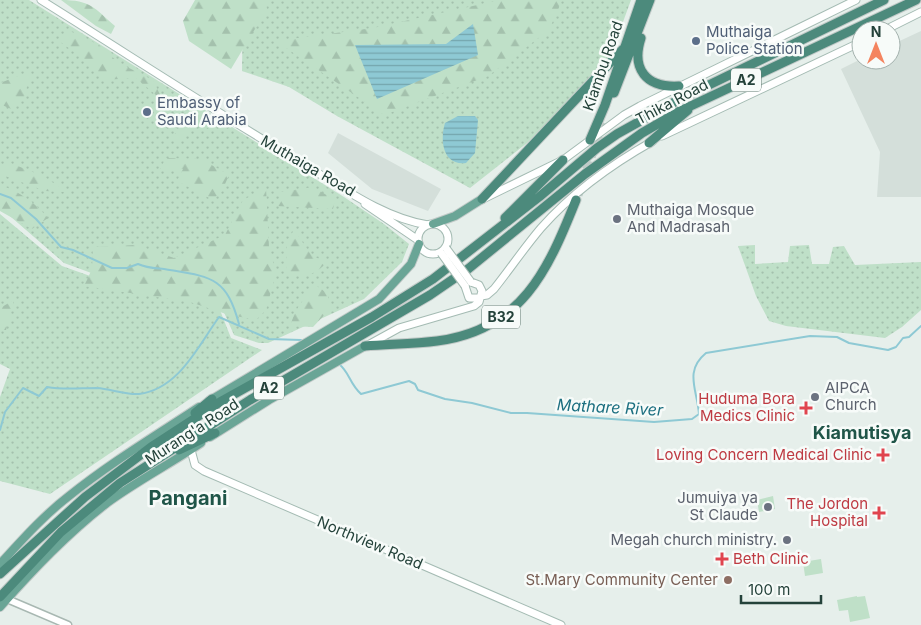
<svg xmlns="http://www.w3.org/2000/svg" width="921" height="625" font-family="Inter,sans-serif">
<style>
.built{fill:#d4dfda}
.grass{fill:url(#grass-dots)}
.forest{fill:url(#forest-firs)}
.park{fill:#bfe0c8}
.water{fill:url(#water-rules)}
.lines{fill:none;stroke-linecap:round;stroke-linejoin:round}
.stream{stroke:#8ec9d4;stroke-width:2}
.trunk-tunnel{stroke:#bfccc8;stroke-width:9;stroke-dasharray:9 4.5;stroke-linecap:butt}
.tertiary-casing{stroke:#a8b8b2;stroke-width:9}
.secondary-casing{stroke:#a4bbb3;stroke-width:9}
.primary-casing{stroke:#c2cac8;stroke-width:10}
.trunk-casing{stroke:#c2cac8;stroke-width:11}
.tertiary{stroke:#fff;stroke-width:6}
.secondary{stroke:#fff;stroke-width:7}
.primary{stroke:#6aa596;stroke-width:8}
.trunk{stroke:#4c8a7c;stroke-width:9}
.secondary-bridge-casing{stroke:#a4bbb3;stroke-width:9;stroke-linecap:butt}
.secondary-bridge{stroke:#fff;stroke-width:7}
.service-dot{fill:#5c6f8a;stroke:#f7fbf9;stroke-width:2}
.worship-dot{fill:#6b7280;stroke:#f7fbf9;stroke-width:2}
.health-dot{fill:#e0444e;stroke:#f7fbf9;stroke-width:2}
.education-dot{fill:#8d6e63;stroke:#f7fbf9;stroke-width:2}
.labels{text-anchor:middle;stroke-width:5;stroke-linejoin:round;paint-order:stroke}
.shield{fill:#f7fbf9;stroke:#637a73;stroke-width:1}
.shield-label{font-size:14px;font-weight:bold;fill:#24423a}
.service-label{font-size:15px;fill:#4e5e75;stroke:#f7fbf9;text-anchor:start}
.street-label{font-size:15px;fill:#24423a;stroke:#f7fbf9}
.worship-label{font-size:15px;fill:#5b616d;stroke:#f7fbf9;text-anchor:start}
.health-label{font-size:15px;fill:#be3a42;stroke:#f7fbf9;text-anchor:end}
.education-label{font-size:15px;fill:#785e54;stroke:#f7fbf9;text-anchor:end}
.water-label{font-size:16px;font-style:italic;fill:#1c6f80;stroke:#f7fbf9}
.quarter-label{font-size:18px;font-weight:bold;fill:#1f5548;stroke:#f7fbf9}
.district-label{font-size:20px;font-weight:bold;fill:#1f5548;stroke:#f7fbf9}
</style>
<defs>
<pattern id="grass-dots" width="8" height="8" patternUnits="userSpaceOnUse" patternTransform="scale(1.25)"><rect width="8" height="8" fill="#bfe0c8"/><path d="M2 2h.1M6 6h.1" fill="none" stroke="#a4c1ad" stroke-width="1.8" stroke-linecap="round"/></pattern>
<pattern id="forest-firs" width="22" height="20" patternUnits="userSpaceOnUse" patternTransform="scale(1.25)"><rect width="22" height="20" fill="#bfe0c8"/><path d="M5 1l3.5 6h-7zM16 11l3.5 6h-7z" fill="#a4c1ad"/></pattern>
<pattern id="water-rules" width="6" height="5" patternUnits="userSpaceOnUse" patternTransform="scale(1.25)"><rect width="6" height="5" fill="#8ec9d4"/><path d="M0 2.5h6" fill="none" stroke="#74a5ad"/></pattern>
</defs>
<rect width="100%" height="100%" fill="#e6efeb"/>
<path class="built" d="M921 31V197H877L880 152 841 69 861 59 891 60V45Z
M338 133 441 189 428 211 372 189 328 153Z"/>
<path class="grass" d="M0 0H29L344 197 384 224 409 244 402 262 364 299 268 343H259L234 335 215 292 94 274 64 263 3 210 0 209Z
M243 0H631L608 63 527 143 470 188 337 116 289 87 242 71Z
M0 214 62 266 93 277 214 295 231 338 262 350 50 494 0 481V397L10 369 0 364Z
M755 245V264L788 262 790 246 809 245 812 264H829L833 247 844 246 855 265 921 262V310L902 327 885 338 786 326 769 321 756 296 738 246Z"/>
<path class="forest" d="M61 0C91 0 94 8 115 26L111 34 96 26Z
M195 0H265L267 9 231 69 189 41 183 21Z
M500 0H562L549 30 488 76 384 115 276 41 373 28Z
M70 31 99 45 119 63 153 80 163 101 136 78 102 80 95 67 59 41Z
M31 71 24 98 11 109 0 104V83Z
M199 108 219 122 208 128 194 127 179 141 170 139Z
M166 158 201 159 229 175 222 191 213 200 177 181 183 169H160Z
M5 161 43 176 67 192 45 191 0 174Z
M0 185C20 192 34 202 48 218L32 229 0 211Z
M313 187 335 200 333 209 277 206 281 192Z
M266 188 269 247 276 273 266 310 256 320 226 314 190 302 84 286 92 269 93 247 136 245 174 258 225 235 243 200Z
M294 230 312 256 327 262C314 277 304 276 286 275L287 241Z
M314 284 327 293 331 308 313 327 290 326 295 312Z
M14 300 6 330H0V308Z"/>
<path class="park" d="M773 496 775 509 759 512 757 500Z
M821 559 823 573 805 576 803 562Z
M857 596V597L865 596 870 618 850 622 848 610 839 611 837 600Z"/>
<path class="water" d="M473 24 478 55 377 99 355 45 446 44Z
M458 116H475L478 120 475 153 466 163C442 166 440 139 445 123Z"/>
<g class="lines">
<path class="stream" d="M0 194 11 198 36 219 61 247 73 250 112 268H127L138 264C147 268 154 268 164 269 211 277 226 276 239 324
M339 364C350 373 349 383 361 394L409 381 415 384 418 390 445 399 472 403 511 413H527L654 422 692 419 699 414C697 389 684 371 706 353L810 336 837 337 849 343 888 350 896 347 903 338 909 337 921 326
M0 430 5 412 23 388 39 396 47 387C64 390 80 388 97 388 111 389 125 395 139 394 179 389 198 346 219 317L269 339 301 340"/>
<path class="trunk-tunnel" d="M578 195 603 122"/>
<g class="tertiary-casing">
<path id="tertiary" d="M7 599 68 625"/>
</g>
<g class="secondary-casing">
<path id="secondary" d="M41 0C129 55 216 112 305 165 343 188 384 218 428 225
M885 30 921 12
M662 136 861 42
M485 198 563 160 624 115 640 106 856 0
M365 204 418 240
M418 239a15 15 0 1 1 30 0a15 15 0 1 1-30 0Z
M465 286 469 298H479
M481 296 487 295 494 289C510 269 524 248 541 228 572 193 612 164 653 141
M368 345 399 328 474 306 479 302 482 291 479 285 471 282
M191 450 195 465 204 471 561 625"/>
</g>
<g class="primary-casing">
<path id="primary" d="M433 224 455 216 482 199
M209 401 379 299 411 264 419 244
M210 437 269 400 365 346
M0 564C22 540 43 516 69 496 110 463 155 436 199 407
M0 607C33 570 67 534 107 503 137 481 170 464 201 443"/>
</g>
<g class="trunk-casing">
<path id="trunk" d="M641 38C631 69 646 88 679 86
M614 93 650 0
M590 140 605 105 641 0
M649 143 688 110
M482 199 623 49
M505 218 563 160
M365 346C389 344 414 344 437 341 522 330 548 270 576 200
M195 413 212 399
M179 450 215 433
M0 574 85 497 151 447 220 402 372 317 433 279 539 197 597 148 617 134 680 99 884 0
M0 597 61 532 120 483 250 400 430 295 468 269 585 174 642 133 680 111 916 0"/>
</g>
<use href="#tertiary" class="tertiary"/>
<use href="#secondary" class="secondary"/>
<use href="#primary" class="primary"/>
<use href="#trunk" class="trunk"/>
<g class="secondary-bridge-casing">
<path id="secondary-bridge" d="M446 248 471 282
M441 253 465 286"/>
</g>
<use href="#secondary-bridge" class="secondary-bridge"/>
</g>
<g class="service-dot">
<circle cx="696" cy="41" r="5"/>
<circle cx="147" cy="112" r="5"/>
</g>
<g class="worship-dot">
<circle cx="617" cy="219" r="5"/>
<circle cx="815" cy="397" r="5"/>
<circle cx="768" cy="507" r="5"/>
<circle cx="787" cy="540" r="5"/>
</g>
<g class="health-dot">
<path d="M803.5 400.5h5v5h5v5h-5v5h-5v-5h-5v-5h5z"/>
<path d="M880.5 447.5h5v5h5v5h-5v5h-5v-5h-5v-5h5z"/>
<path d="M876.5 505.5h5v5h5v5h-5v5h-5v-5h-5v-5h5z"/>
<path d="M719.5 551.5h5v5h5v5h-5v5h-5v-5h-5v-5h5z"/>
</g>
<circle class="education-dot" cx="728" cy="580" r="5"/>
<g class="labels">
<g class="shield">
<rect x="731" y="68.5" width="30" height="23" rx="4"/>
<rect x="482" y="305.5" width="38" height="23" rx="4"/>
<rect x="254" y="376.5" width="30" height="23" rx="4"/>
</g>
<g class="shield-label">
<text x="746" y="85">A2</text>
<text x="501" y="322">B32</text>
<text x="269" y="393">A2</text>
</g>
<g class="service-label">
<text x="706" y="37">Muthaiga<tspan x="706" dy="17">Police Station</tspan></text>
<text x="157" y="108">Embassy of<tspan x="157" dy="17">Saudi Arabia</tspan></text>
</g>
<g class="street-label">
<text transform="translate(603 66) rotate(-71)" y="5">Kiambu Road</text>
<text transform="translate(672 102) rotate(-28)" y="5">Thika Road</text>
<text transform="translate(308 166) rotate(30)" y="5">Muthaiga Road</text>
<text transform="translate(192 432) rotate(-33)" y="5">Murang'a Road</text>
<text transform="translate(370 543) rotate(23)" y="5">Northview Road</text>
</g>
<g class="worship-label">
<text x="627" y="215">Muthaiga Mosque<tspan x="627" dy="17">And Madrasah</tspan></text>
<text x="825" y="393">AIPCA<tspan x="825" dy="17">Church</tspan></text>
<text x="758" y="503" text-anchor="end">Jumuiya ya<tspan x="758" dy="17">St Claude</tspan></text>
<text x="777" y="545" text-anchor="end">Megah church ministry.</text>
</g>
<g class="health-label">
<text x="795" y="404">Huduma Bora<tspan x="795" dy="17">Medics Clinic</tspan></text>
<text x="872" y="460">Loving Concern Medical Clinic</text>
<text x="868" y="509">The Jordon<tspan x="868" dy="17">Hospital</tspan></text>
<text x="733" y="564" text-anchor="start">Beth Clinic</text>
</g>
<g class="education-label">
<text x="718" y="585">St.Mary Community Center</text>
</g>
<g class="water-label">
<text transform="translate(610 407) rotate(3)" y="6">Mathare River</text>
</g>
<g class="quarter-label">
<text x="862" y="439">Kiamutisya</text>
</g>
<g class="district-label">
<text x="188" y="505">Pangani</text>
</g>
</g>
<g transform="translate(876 45)"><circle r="24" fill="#f7fbf9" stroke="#a3b1ad"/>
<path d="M0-4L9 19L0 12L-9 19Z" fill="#f4845f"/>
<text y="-8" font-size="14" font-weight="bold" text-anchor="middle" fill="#24423a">N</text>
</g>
<path d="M741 595v8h80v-8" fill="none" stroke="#24423a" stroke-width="2.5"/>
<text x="748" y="595" font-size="15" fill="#24423a" stroke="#f7fbf9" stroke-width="4" paint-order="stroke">100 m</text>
</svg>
